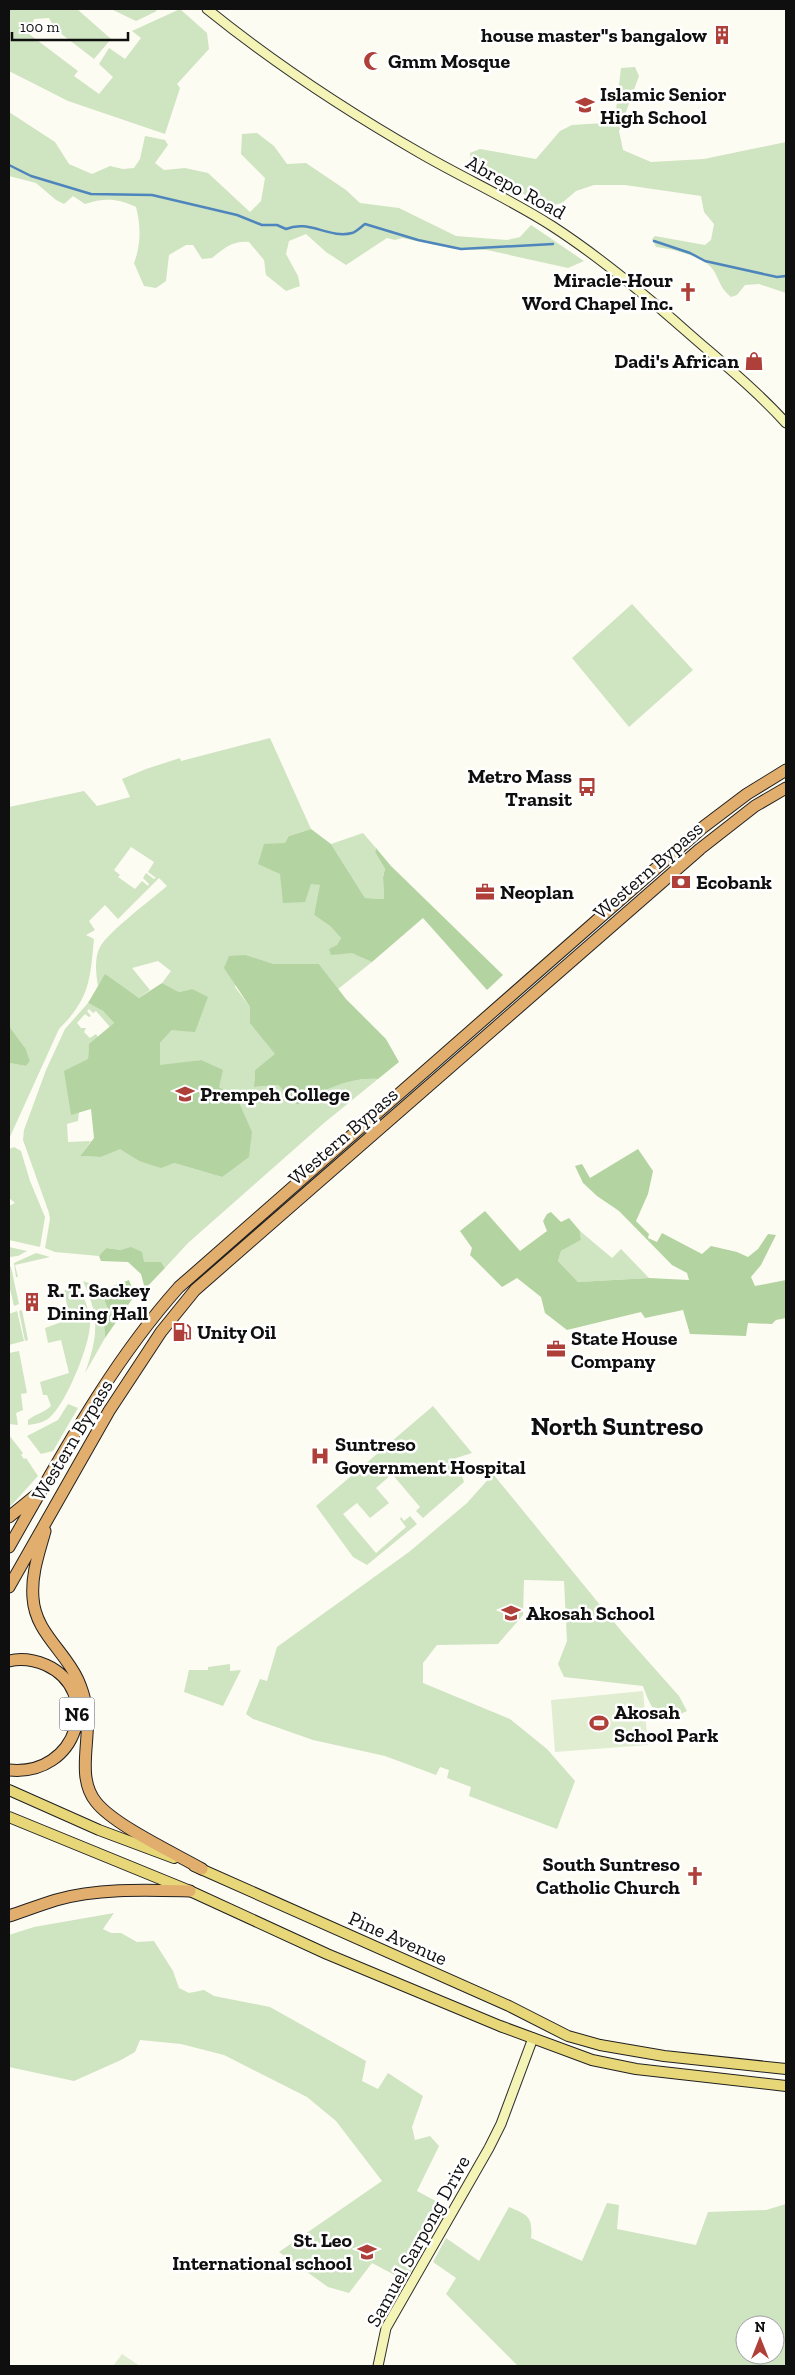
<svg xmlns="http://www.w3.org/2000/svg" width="795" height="2375" font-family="'Zilla Slab',serif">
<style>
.green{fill:#cfe4c0;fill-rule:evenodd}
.forest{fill:#b3d3a1}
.pitch{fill:#e0edd1}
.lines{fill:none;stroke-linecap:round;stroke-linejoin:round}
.stream{stroke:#4e85bc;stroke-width:2.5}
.secondary-casing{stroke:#313131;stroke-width:11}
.primary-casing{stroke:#202020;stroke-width:12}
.highway-casing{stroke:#202020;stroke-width:13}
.secondary{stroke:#f5f4b7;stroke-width:9}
.primary{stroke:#e7d779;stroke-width:10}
.highway{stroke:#e2ae6d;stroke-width:11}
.labels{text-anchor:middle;stroke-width:5;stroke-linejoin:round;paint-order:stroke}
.shield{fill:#fff;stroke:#575757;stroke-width:1}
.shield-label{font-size:19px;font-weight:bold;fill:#0f0f0f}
.poi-label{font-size:20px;font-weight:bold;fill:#0f0f0f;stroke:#fff;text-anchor:start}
.street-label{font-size:20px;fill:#0f0f0f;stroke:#fff}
.district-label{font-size:25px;font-weight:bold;fill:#0f0f0f;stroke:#fff}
</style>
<rect width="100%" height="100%" fill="#fdfcf3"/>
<path class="green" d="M9 9H77L111 39 94 59 55 29 49 18 34 19 29 34 78 71 74 76 99 94 113 77 99 64 109 48 125 59 141 38 132 31 180 9 207 33 209 49 177 84 180 88 165 134 68 101 9 71Z
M111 9H155L157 11 136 21Z
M635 67 639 76 619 131 623 150 651 162 704 159 786 142V293L759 284 745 285 737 295 731 297C721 289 720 282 714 271 705 256 672 249 656 247L652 239 655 236 705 245 711 240 714 224 704 212 701 196 625 185H594L576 191 562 203 547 207 476 168 471 162 470 153 480 149 536 159 560 131 572 125 604 123 616 110 621 68Z
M9 112 55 142 69 164 92 174 110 166 123 169 134 168 140 159 145 136 165 140 168 145 155 163 164 170 185 168 208 173 250 212 261 201 265 178 241 154 242 134 257 133 274 146 287 164 306 163 346 190 360 203 399 208 456 236 507 240 520 237 531 225 584 261 568 268 487 250 455 249 402 238 395 240 387 238 346 265 326 252 306 234 289 241 286 254 298 276 300 286 286 291 266 275 264 260 249 242C233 240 223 249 212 258L202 259 193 245H186L169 255 166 281 156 288 144 286 134 263C141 245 141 226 136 207 117 198 104 198 85 204L73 196 64 204 56 200 36 183 9 176Z
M632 604 693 670 629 727 572 658Z
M270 738 311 829 289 836 311 883 321 885 314 915 330 926 341 938 337 945 372 962 338 989 319 964H274L246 955 235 987 250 1007 251 1023 276 1054 255 1070 254 1087 278 1085 297 1105C322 1091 349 1077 378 1079L324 1123 188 1243 165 1268 161 1262H144L121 1250 106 1248 99 1256 55 1252 45 1248 50 1219 49 1213 23 1140 24 1130 46 1070 65 1029 88 1003 103 1011 114 1023 110 1027 96 1011 93 1013 89 1009 87 1011 91 1016 89 1017 85 1014 77 1023 81 1028H86L84 1032 90 1038 96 1034 98 1037 89 1045 88 1059 71 1114 79 1112 78 1121 67 1124 68 1142 91 1141 80 1156 101 1157 120 1148 139 1161 174 1163 222 1177 237 1098 219 1087 201 1060 160 1066V1043L172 1030 192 989 179 992 162 983 171 971 158 961 132 968 150 990 139 998 105 975 98 986C96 974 94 958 100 947 108 932 152 899 167 886L159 878 118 919 105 905 89 921 95 930 86 935 94 939C90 980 90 998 59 1029L9 1139V1063L26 1066 30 1061 26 1049 9 1026V807L84 791 97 806 130 797 122 779 146 769 180 758 181 761ZM131 847 154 862 148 872 156 878 154 879 146 873 143 878 149 884 148 886 142 881 135 889 118 877 120 875 114 870Z
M363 833 376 848 375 852 385 869 383 877 384 899 365 898 331 844Z
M14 1147 21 1151 30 1181 45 1217 40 1247 9 1240V1206L15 1203 9 1198V1149Z
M580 1231 612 1258 621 1249 649 1278 578 1282 558 1261 561 1251 581 1240Z
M9 1247 27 1251 18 1256 10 1257Z
M36 1253 50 1257 15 1265 18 1277H16L14 1263Z
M9 1266 11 1267 19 1304 14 1306 9 1285Z
M83 1281 105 1289V1302L109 1311 104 1324 105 1338 85 1373C98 1336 100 1318 83 1281Z
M76 1282C83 1294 89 1308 90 1322 91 1343 67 1401 52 1415 46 1422 37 1424 28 1425V1420C35 1414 44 1413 51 1406L47 1395H43L40 1382 69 1373 61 1340 48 1343 45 1328 70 1319 64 1291Z
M22 1310 28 1340 25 1341 19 1311Z
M17 1311 24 1341 9 1345V1314Z
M19 1351 27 1393 21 1394 23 1410 16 1413 18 1425 9 1424V1353Z
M68 1404 78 1408 53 1451 41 1454 27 1436 58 1420Z
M433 1406 472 1453 456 1458 464 1482 423 1518 416 1511 420 1507 392 1474 376 1488 389 1503 370 1518 357 1503 343 1514 376 1553 406 1527 400 1519 401 1517 404 1521 410 1516 417 1524 367 1565 353 1557 316 1506Z
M9 1435 23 1453 21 1455 24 1459 26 1458 38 1476 9 1508Z
M493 1474 623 1633 679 1696 687 1711 678 1715 676 1721C653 1713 651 1708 643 1686L564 1677 558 1664 567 1641 564 1581 524 1580 523 1615 498 1644 437 1645 423 1663V1683L510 1719 547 1749 575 1781 557 1829 469 1796 471 1787 447 1778 449 1770 440 1767 436 1775 385 1756 313 1740 253 1719 246 1714 260 1679 267 1681 277 1647 409 1552 467 1503Z
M230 1664V1671L241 1670 223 1706 184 1692 189 1670H208V1667Z
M114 1913 103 1929 111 1933H121L137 1942 154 1941 173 1971 179 1988 189 1993 204 1990 214 1996 270 2007 366 2061 362 2081 378 2089 388 2073 423 2096 412 2127 415 2140 430 2136 439 2146 417 2191 445 2206 406 2281 372 2263 349 2293 328 2287 279 2252 382 2181 336 2121 307 2097 224 2055 181 2044 140 2040 135 2052 121 2060 74 2081 9 2067V1935L34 1927Z
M607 2203 619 2205 617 2229 696 2245 708 2212 766 2210 786 2204V2366H518L446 2294 456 2278 433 2262 446 2238 479 2261 509 2207C528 2215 533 2217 531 2238L582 2261ZM745 2325H775V2355H745Z"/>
<path class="forest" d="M311 829 331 844 365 898 384 899 383 877 385 869 375 852 376 848 391 866 503 975 487 990 423 918 372 962 352 953 331 955 329 949 337 945 341 938 330 926 314 915 320 885 311 884 305 902 283 903 280 874 258 864 264 844 285 843 289 836Z
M246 955 274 964H319L346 999 386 1039 399 1062 378 1079C349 1077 322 1091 297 1105L278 1085 254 1087 255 1070 275 1054 250 1023V1007L224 968 229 956Z
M105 974 139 998 162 983 179 992 192 989 208 997 195 1032 172 1030 160 1043V1065L201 1060 223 1070 219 1087 237 1098 252 1132 249 1157 222 1177 174 1163 161 1168 139 1161 120 1149 101 1157 80 1156 94 1138 91 1109 71 1115 64 1071 88 1059 89 1044 114 1023 103 1011 88 1003Z
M9 1026 26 1049 30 1061 26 1066 9 1063Z
M638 1149 653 1171 648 1194 636 1221 649 1234 648 1238 657 1242 662 1233 702 1254 711 1246 737 1252 748 1257 758 1249 768 1234 776 1235 761 1265 751 1277 755 1286 786 1280V1318L776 1320 772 1324 748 1323 746 1336 690 1334 683 1310 645 1318 641 1312 567 1330 545 1313 541 1297 517 1278 502 1287 470 1255 472 1248 460 1231 485 1211 520 1251 547 1231 543 1221 547 1214 551 1212 561 1222 569 1218 580 1231 581 1240 561 1251 558 1261 578 1282 649 1278 689 1280 687 1273 672 1265 619 1211 597 1196 583 1183 575 1166 582 1164 590 1178Z
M131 1247 142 1252 144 1262H161L165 1268 145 1289 141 1274 128 1262 101 1261 99 1256 106 1248 121 1250Z
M129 1280 135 1295 105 1338 104 1324 109 1311 105 1302V1289Z"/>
<path class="pitch" d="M643 1691 648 1745 555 1752 551 1700Z
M122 2354 140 2366H113Z"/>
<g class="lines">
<path class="stream" d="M9 165 31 176 91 194 152 195 237 215 262 225H277L286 229C309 219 329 239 352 233 356 232 361 227 365 224L418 240 461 249 553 244
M654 241 690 253 705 261 777 277 786 276"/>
<g class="secondary-casing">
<path id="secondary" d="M207 9C274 63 345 110 420 153 463 178 510 199 552 226 600 257 643 293 686 331 720 361 755 389 786 423
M378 2366 386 2328 489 2148 501 2124 533 2038"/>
</g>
<g class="primary-casing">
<path id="primary" d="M9 1790 99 1830 174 1858
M9 1817 190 1891 327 1954 500 2026 592 2060 636 2069 786 2086
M194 1866 509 2006 568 2036 600 2045 664 2056 786 2069"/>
</g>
<g class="highway-casing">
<path id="highway" d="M9 1517 36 1495
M45 1531C39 1553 31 1574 33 1598 35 1632 65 1651 78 1680 81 1687 84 1695 85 1702 94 1734 74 1775 96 1802 114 1825 174 1853 202 1869
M9 1547C60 1458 110 1364 179 1287L702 828 747 794 786 770
M9 1587 109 1411 161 1332 195 1290 700 849 755 806 786 788
M9 1661C21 1658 34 1660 46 1665 103 1691 78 1777 9 1770
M9 1916C24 1911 40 1905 56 1900 98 1888 147 1890 190 1891"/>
</g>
<use href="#secondary" class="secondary"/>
<use href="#primary" class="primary"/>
<use href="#highway" class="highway"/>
</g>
<defs>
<g id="building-bare" transform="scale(1.5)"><path d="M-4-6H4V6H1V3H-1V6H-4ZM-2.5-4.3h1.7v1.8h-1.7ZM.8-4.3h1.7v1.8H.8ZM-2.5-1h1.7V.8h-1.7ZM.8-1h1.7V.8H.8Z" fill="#ae3f39" stroke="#fff" stroke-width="2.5" paint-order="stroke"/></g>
<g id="mosque-bare" transform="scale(1.5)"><path d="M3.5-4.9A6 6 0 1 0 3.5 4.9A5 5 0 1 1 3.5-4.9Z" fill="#ae3f39" stroke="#fff" stroke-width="2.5" paint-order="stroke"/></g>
<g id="school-bare" transform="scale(1.5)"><path d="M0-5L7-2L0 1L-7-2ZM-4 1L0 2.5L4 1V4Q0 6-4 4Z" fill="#ae3f39" stroke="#fff" stroke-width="2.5" paint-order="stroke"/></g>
<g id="church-bare" transform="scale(1.5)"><path d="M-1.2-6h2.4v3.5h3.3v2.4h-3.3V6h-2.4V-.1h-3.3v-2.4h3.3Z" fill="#ae3f39" stroke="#fff" stroke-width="2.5" paint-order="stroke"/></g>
<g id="shop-bare" transform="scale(1.5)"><path d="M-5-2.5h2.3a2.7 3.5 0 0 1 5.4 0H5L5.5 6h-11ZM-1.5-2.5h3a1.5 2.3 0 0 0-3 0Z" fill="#ae3f39" stroke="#fff" stroke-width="2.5" paint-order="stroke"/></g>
<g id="bus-bare" transform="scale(1.5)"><path d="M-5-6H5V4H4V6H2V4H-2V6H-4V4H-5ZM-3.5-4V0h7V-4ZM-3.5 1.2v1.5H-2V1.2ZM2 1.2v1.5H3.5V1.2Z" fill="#ae3f39" stroke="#fff" stroke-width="2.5" paint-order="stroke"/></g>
<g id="bank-bare" transform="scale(1.5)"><path d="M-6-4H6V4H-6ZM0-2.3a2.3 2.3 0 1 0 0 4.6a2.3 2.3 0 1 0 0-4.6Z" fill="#ae3f39" stroke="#fff" stroke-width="2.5" paint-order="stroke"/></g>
<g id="office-bare" transform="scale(1.5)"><path d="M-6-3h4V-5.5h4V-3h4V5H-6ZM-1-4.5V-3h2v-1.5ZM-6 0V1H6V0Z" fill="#ae3f39" stroke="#fff" stroke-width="2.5" paint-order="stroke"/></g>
<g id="fuel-bare" transform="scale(1.5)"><path d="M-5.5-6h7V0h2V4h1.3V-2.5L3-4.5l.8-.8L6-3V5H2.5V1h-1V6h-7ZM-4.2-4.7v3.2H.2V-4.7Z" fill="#ae3f39" stroke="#fff" stroke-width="2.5" paint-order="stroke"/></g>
<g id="hospital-bare" transform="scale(1.5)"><path d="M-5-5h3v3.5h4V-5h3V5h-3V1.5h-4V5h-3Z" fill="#ae3f39" stroke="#fff" stroke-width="2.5" paint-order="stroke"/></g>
<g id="stadium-bare" transform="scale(1.5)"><path d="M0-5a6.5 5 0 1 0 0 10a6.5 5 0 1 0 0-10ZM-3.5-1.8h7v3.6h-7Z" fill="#ae3f39" stroke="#fff" stroke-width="2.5" paint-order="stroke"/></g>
</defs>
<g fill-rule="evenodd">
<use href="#building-bare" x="722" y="35"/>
<use href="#mosque-bare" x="373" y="61"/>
<use href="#school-bare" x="585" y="105"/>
<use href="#church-bare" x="688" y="292"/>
<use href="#shop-bare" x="754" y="361"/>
<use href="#bus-bare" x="587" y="787"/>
<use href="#bank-bare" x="681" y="882"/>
<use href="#office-bare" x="485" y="892"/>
<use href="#school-bare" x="185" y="1094"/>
<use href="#building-bare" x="32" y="1302"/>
<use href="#fuel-bare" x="182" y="1332"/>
<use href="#office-bare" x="556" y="1349"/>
<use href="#hospital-bare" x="320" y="1456"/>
<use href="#school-bare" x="511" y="1613"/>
<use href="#stadium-bare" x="599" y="1723"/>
<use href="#church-bare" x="695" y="1876"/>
<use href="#school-bare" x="367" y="2252"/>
</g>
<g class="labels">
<rect class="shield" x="59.5" y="1697.5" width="35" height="33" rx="4"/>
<g class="shield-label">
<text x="77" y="1721">N6</text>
</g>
<g class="poi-label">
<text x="707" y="42" text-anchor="end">house master"s bangalow</text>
<text x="388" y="68">Gmm Mosque</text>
<text x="600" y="101">Islamic Senior<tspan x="600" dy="23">High School</tspan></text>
<text x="673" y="287" text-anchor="end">Miracle-Hour<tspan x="673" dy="23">Word Chapel Inc.</tspan></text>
<text x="739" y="368" text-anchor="end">Dadi's African</text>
<text x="572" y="783" text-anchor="end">Metro Mass<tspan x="572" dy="23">Transit</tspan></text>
<text x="696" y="889">Ecobank</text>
<text x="500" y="899">Neoplan</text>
<text x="200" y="1101">Prempeh College</text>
<text x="47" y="1297">R. T. Sackey<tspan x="47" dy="23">Dining Hall</tspan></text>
<text x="197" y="1339">Unity Oil</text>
<text x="571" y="1345">State House<tspan x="571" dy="23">Company</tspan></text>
<text x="335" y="1451">Suntreso<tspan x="335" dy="23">Government Hospital</tspan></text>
<text x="526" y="1620">Akosah School</text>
<text x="614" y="1719">Akosah<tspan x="614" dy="23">School Park</tspan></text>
<text x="680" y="1871" text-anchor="end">South Suntreso<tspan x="680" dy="23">Catholic Church</tspan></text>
<text x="352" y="2247" text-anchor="end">St. Leo<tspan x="352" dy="23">International school</tspan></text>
</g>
<g class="street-label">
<text transform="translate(516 187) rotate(29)" y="7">Abrepo Road</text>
<text transform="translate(648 870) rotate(-41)" y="7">Western Bypass</text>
<text transform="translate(343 1136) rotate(-41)" y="7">Western Bypass</text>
<text transform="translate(72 1440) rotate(-59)" y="7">Western Bypass</text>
<text transform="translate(398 1938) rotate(24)" y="7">Pine Avenue</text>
<text transform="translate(418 2241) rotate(-61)" y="7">Samuel Sarpong Drive</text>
</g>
<g class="district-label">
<text x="617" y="1435">North Suntreso</text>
</g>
</g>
<rect width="795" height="2375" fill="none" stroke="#0f0f0f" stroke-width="20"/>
<g transform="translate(760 2340)"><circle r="24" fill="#ffffff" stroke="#9f9f9f"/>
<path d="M0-4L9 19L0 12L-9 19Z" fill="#ae3f39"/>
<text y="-8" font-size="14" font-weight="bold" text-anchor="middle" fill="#0f0f0f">N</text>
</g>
<path d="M12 32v8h116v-8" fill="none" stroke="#0f0f0f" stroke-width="2.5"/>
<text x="20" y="32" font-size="15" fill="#0f0f0f" stroke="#ffffff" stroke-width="4" paint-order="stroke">100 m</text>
</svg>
